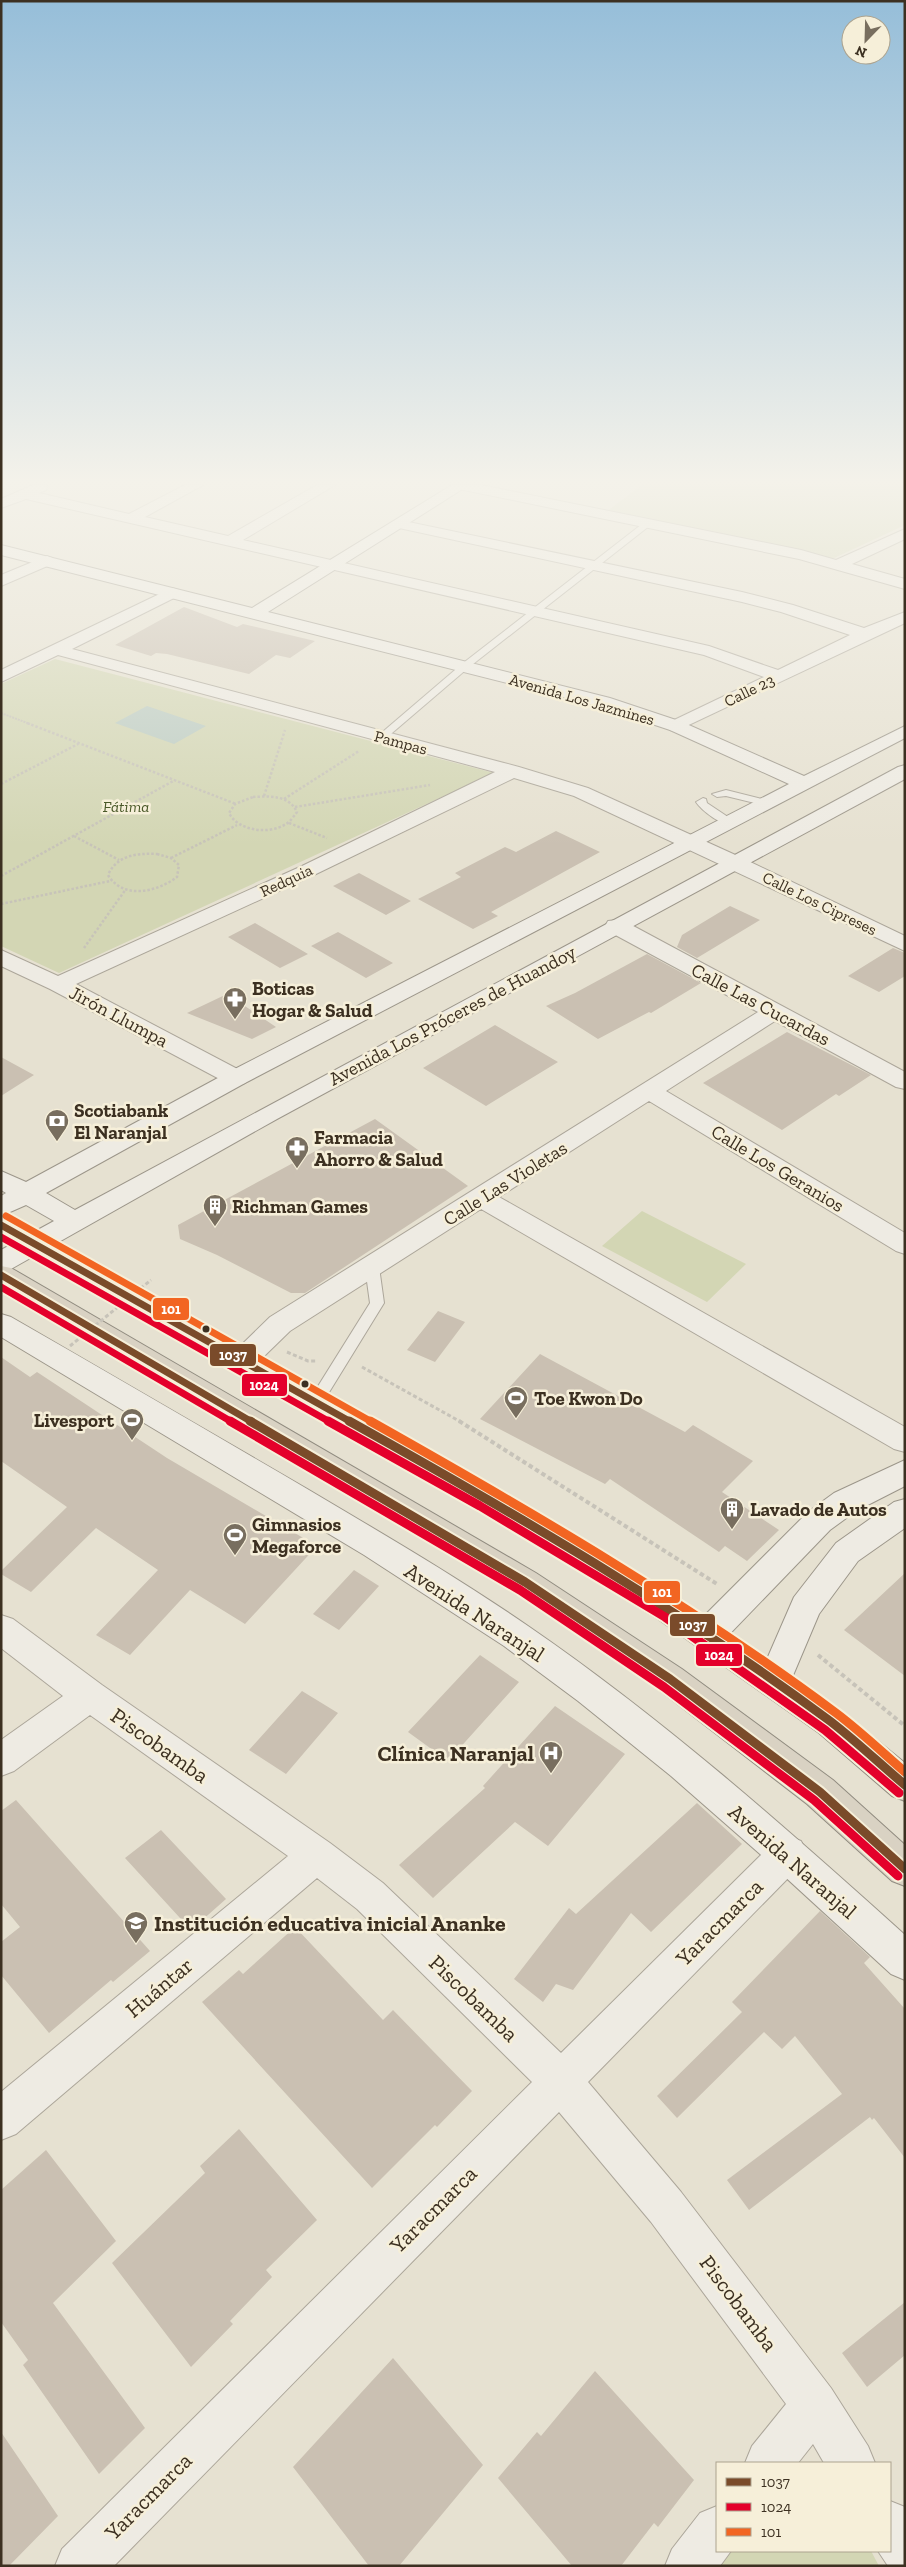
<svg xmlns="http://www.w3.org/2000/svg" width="906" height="2567" font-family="'Zilla Slab',serif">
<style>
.green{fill:#d3d6b4}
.water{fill:#bcccc3}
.building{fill:#cac0b2}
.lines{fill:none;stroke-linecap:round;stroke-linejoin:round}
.lane-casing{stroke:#aca69a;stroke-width:2}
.street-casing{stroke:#aca69a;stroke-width:2}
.secondary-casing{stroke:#9c968a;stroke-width:2}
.highway-casing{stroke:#918c80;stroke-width:2}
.path-far3{stroke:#c7c3b9;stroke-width:2;stroke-dasharray:2 1;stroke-linecap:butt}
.path-far2{stroke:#c7c3b9;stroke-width:2.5;stroke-dasharray:2.5 2;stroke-linecap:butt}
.path-far1{stroke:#c7c3b9;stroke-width:3;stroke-dasharray:4 2.5;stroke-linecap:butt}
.path{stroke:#c7c3b9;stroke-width:4;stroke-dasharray:4.5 3;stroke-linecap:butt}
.lane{fill:#eeebe3;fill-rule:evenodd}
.street{fill:#eeebe3;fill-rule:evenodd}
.secondary{fill:#eeebe3;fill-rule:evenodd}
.highway{fill:#d9d2c3;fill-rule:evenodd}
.path-bridge{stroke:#c7c3b9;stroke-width:3;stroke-dasharray:4 2.5;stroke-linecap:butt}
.bus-1-far1-casing{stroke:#f6efd9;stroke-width:11}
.bus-1-casing{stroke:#f6efd9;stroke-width:13}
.bus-2-far1-casing{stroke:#f6efd9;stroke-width:11}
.bus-2-casing{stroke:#f6efd9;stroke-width:13}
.bus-3-far1-casing{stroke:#f6efd9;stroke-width:11}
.bus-3-casing{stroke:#f6efd9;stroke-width:13}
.bus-1-far1{stroke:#7a4b2a;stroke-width:7}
.bus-1{stroke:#7a4b2a;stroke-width:9}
.bus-2-far1{stroke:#e4002b;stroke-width:7}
.bus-2{stroke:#e4002b;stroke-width:9}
.bus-3-far1{stroke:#f26522;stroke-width:7}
.bus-3{stroke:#f26522;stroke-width:9}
.bus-dot{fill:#3c3021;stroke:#f6efd9;stroke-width:2}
.labels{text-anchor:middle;stroke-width:5;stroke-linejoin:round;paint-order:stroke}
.far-street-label{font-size:16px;fill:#3c3021;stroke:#f6efd9}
.far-park-label{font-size:16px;font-style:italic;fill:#495828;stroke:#f6efd9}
.poi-label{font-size:19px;font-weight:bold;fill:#3c3021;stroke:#f6efd9;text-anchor:start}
.street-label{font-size:19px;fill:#3c3021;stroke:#f6efd9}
.near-street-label{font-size:22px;fill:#3c3021;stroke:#f6efd9}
.near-poi-label{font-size:22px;font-weight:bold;fill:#3c3021;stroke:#f6efd9;text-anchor:end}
.line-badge{stroke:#f6efd9;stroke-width:2}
.badge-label{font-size:14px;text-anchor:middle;font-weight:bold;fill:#fff}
</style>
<rect width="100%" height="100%" fill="#e6e1d1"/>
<path class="green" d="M642 485H905V525L832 559 606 512Z
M55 659 494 773 59 973 1 946V684Z
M642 1211 746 1264 707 1302 602 1246Z
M732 2551H871L879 2566H720Z"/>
<path class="water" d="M147 706 206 726 174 744 115 723Z"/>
<path class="building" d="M184 607 237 627 243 624 315 641 290 658 276 655 249 674 167 654 156 653 151 656 115 645Z
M556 831 600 852 491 912 498 916 473 929 418 899 461 877 455 873 505 847 516 852Z
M359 873 411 901 386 915 333 886Z
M730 906 760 920 697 958 677 947 682 935Z
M255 923 308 954 280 968 228 937Z
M338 932 393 963 366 978 311 946Z
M893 948 905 953V976L879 992 848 976Z
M647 954 701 983 651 1013 649 1012 598 1039 546 1006 575 993Z
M227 994 276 1027 252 1039 187 1013Z
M495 1025 558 1062 486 1106 423 1068Z
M787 1032 871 1075 839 1096 836 1094 782 1130 703 1083Z
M1 1057 34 1075 1 1096Z
M375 1119 468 1186 305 1293H291L217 1255 180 1239 178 1225Z
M438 1311 465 1322 435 1362 407 1350Z
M540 1354 685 1432 693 1425 753 1461 722 1492 779 1530 747 1561 725 1546 719 1552 610 1479 605 1484 480 1419Z
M1 1357 30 1377 37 1372 167 1458 317 1546 245 1624 190 1590 130 1655 96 1635 158 1570 96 1528 31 1592 1 1574V1571L67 1507 1 1461Z
M354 1570 379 1586 339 1630 313 1614Z
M905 1573V1676L844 1630Z
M480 1655 519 1682 448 1761 408 1732Z
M302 1691 338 1713 286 1774 249 1750Z
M555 1706 625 1754 548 1846 515 1822 433 1898 399 1865 485 1788 483 1786Z
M16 1800 150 1951 113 1982 111 1980 49 2033 1 1975V1942L20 1927 1 1904V1811Z
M697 1803 742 1844 651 1932 631 1913 573 1990 556 1984 543 2002 514 1979 569 1908 576 1914Z
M161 1830 226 1899 191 1930 125 1858Z
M820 1911 870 1957 864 1963 905 2009V2158L874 2118 872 2120 870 2117 749 2210 727 2180 842 2094 795 2036 782 2049 764 2032 677 2118 657 2096 742 2012 732 2002Z
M295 1927 383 2020 393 2010 472 2091 437 2127 435 2125 372 2188 202 2002 239 1970 243 1974Z
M239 2129 317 2220 266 2270 272 2277 230 2321 233 2324 191 2367 112 2263 205 2173 200 2166Z
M46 2150 116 2241 53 2303 145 2428 99 2474 23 2365 28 2360 1 2322V2190Z
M905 2302V2355L867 2387 842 2353Z
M393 2358 483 2465 399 2566H369L293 2467Z
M595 2371 694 2480 658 2527 654 2523 621 2566H572L498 2478 537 2432 541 2436Z
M1 2432 58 2516 9 2566H1Z"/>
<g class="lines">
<g class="lane-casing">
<path id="lane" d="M646 521 653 523 468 668 385 739H379V735L462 664Z
M726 790 770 801 772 803 767 806 726 796 717 797 712 794Z
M703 798 706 799 707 803 734 821V825C723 827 702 811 696 802Z
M372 1262 379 1267 384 1303 320 1407H310L308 1403 310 1399 370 1303 365 1267Z"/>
</g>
<g class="street-casing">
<path id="street" d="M33 485H47L46 490 39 493 129 514 185 485H203L145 517 228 536 317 485H335L243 540 709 646 778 670 850 635 781 612 742 602 399 528 392 524 399 520 742 592 793 605 864 628 905 612V623L676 731 670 730 667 726 670 722 764 677 704 655 26 499 1 508V499Z
M452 485H481L801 550 836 560 905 529V539L852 564 905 579V589L799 559 459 489Z
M47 556 52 558 55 561 52 564 1 586V575Z
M172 588 178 590 180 593 178 596 72 649 519 767 588 788 742 858 905 936V951L574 796 514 778 316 874 76 984 245 1073 248 1078 245 1083 236 1085 227 1083 50 989 1 966V950L58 976 302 866 495 772 58 655 1 682V670Z
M616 920 624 921 905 1072V1089L896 1087 775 1021 666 1091 905 1233V1254L896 1251 649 1101 499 1197 905 1427V1452L894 1449 481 1209 290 1331 251 1369 241 1372 231 1369 227 1362 231 1355 270 1317 758 1012 608 931 605 926 608 921Z
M1 1615 13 1619 102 1685 330 1843 383 1883 561 2053 775 1841 788 1836 801 1841 807 1853 801 1865 588 2082 681 2192 831 2388 868 2446 875 2463H824L813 2444 798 2463H745L752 2446 786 2404 651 2222 559 2112 114 2566H55L62 2549 532 2082 357 1909 317 1878 16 2134 1 2140V2092L288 1856 90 1715 14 1771 1 1776V1740L63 1696 1 1648Z
M890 2501 905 2507V2566H888L878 2551H890Z
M717 2506V2551H731L720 2566H665L672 2549 700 2513Z"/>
</g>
<g class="secondary-casing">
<path id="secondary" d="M452 485H469L268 612 610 698 682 722 804 776 905 726V738L245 1083 46 1193 75 1210 898 767 905 765V779L277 1119 11 1269 1 1271V1250L54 1221 26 1205 1 1216V1196L6 1193 1 1190V1171L26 1182 227 1073 789 784 670 730 598 706 1 555V545L252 608Z
M1 1314 11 1317C111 1374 210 1432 309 1490 383 1534 457 1577 528 1626 662 1718 784 1826 905 1935V1980L891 1974 760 1854 671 1776 578 1701 504 1646 364 1555 1 1337Z
M905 1460V1486L856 1511 830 1530 719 1645 707 1649 695 1645 690 1635 695 1625 808 1512 834 1493Z
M905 1499V1528L858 1561 819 1614 786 1692 774 1697 762 1692 757 1682 794 1597 836 1543 894 1502Z"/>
</g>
<g class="highway-casing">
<path id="highway" d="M1 1216 10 1219C138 1289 265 1360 393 1431 570 1530 748 1632 905 1763V1801L892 1796 819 1733 658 1619 474 1506 1 1237Z
M1 1266 11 1268 536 1573 682 1669 833 1780 905 1845V1886L892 1881 807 1804 658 1689 514 1591 1 1288Z"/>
</g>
<path class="path-far3" d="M1 713 30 724"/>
<path class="path-far2" d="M27 723 236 804
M1 784 78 744
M264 796 285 730
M253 797C270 796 289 795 297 812 294 816 290 822 286 824 269 835 238 831 229 813L235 804Z
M284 799 359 751
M295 807 430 785
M289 823 327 838
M74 836 119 860
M157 854 171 858 179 865 177 877C157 892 123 900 108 875 117 855 137 853 157 854Z
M171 858 237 825
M1 876 175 780
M1 904 110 881
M84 948 126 889"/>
<path class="path-far1" d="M287 1352 308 1361H317
M362 1367 461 1422"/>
<path class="path" d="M459 1421 717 1584
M818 1655 905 1726"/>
<use href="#lane" class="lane"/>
<use href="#street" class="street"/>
<use href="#secondary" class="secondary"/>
<use href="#highway" class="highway"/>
<path class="path-bridge" d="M70 1346 151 1280"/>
<g class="bus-1-far1-casing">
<path id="bus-1-far1" d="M1 1225 351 1422
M1 1275 252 1422"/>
</g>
<g class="bus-1-casing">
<path id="bus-1" d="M250 1421 525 1582 670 1679 820 1792 905 1869
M349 1421C514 1513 678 1608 830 1721 856 1741 880 1764 905 1785"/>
</g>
<g class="bus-2-far1-casing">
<path id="bus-2-far1" d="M1 1237 330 1422
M1 1287 232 1422"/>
</g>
<g class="bus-2-casing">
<path id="bus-2" d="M230 1421 520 1590 664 1687 814 1800 898 1876
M328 1421 480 1506 665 1617 825 1730 899 1793"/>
</g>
<g class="bus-3-far1-casing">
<path id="bus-3-far1" d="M6 1216 372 1422"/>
</g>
<g class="bus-3-casing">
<path id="bus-3" d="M370 1421C530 1511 688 1603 836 1713 860 1731 882 1752 905 1772"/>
</g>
<use href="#bus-1-far1" class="bus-1-far1"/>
<use href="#bus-1" class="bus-1"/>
<use href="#bus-2-far1" class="bus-2-far1"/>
<use href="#bus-2" class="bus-2"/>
<use href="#bus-3-far1" class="bus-3-far1"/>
<use href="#bus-3" class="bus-3"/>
</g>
<linearGradient id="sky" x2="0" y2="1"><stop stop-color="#96bed9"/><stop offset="0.57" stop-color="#f4f2ea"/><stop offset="1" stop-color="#f4f2ea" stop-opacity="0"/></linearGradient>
<rect width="906" height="845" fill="url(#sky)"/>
<defs>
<g id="pharmacy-pin" transform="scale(1.25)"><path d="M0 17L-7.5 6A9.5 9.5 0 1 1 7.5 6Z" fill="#786e5f" stroke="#f6efd9"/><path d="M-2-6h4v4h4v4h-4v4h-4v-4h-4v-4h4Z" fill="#fff"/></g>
<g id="bank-pin" transform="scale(1.25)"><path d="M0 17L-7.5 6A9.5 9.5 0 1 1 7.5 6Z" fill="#786e5f" stroke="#f6efd9"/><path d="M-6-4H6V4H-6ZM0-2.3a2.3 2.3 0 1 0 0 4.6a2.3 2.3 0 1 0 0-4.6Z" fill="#fff"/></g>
<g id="building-pin" transform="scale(1.25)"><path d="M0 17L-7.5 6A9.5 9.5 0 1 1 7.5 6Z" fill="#786e5f" stroke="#f6efd9"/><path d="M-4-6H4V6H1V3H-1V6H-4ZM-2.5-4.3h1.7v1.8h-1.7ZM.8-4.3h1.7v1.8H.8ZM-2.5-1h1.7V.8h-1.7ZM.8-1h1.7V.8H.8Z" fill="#fff"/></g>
<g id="stadium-pin" transform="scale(1.25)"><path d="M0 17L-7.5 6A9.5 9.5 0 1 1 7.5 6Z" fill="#786e5f" stroke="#f6efd9"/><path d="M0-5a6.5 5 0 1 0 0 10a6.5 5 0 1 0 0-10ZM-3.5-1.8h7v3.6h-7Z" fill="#fff"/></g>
<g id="hospital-pin" transform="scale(1.25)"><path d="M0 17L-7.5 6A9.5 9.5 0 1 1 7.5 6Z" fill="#786e5f" stroke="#f6efd9"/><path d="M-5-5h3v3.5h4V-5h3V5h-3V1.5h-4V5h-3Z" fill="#fff"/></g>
<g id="school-pin" transform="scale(1.25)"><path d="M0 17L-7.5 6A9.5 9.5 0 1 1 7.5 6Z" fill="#786e5f" stroke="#f6efd9"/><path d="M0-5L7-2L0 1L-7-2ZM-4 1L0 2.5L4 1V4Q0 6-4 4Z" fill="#fff"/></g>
</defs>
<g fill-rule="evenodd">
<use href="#pharmacy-pin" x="235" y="999"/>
<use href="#bank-pin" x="57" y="1121"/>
<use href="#pharmacy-pin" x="297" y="1148"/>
<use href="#building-pin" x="215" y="1206"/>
<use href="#stadium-pin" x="516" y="1398"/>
<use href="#stadium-pin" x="132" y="1420"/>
<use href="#building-pin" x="732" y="1509"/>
<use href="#stadium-pin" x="235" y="1535"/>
<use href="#hospital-pin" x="551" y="1753"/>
<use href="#school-pin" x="136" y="1923"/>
</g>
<g class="bus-dot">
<circle cx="206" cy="1329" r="4.5"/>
<circle cx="305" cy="1384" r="4.5"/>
</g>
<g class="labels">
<g class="far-street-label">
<text transform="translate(749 690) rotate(-26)" y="6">Calle 23</text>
<text transform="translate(582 699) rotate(16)" y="6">Avenida Los Jazmines</text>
<text transform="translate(401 742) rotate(15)" y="6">Pampas</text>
<text transform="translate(286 880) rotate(-25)" y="6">Redquia</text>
<text transform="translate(820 903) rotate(26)" y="6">Calle Los Cipreses</text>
</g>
<g class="far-park-label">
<text x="126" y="812">Fátima</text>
</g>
<g class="poi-label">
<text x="252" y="995">Boticas<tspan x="252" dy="22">Hogar &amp; Salud</tspan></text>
<text x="74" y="1117">Scotiabank<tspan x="74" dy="22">El Naranjal</tspan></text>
<text x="314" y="1144">Farmacia<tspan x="314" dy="22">Ahorro &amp; Salud</tspan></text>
<text x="232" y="1213">Richman Games</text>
<text x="534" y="1405">Toe Kwon Do</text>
<text x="114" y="1427" text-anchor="end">Livesport</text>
<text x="750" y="1516">Lavado de Autos</text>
<text x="252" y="1531">Gimnasios<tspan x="252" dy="22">Megaforce</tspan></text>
</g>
<g class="street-label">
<text transform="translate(761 1004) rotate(28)" y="7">Calle Las Cucardas</text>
<text transform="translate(452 1015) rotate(-28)" y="7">Avenida Los Próceres de Huandoy</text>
<text transform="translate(119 1016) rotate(28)" y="7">Jirón Llumpa</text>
<text transform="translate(778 1168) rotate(31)" y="7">Calle Los Geranios</text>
<text transform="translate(505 1183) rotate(-32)" y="7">Calle Las Violetas</text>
</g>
<g class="near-street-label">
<text transform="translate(475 1612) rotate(33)" y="8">Avenida Naranjal</text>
<text transform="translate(160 1745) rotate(35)" y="8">Piscobamba</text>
<text transform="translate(793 1861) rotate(41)" y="8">Avenida Naranjal</text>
<text transform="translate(719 1922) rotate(-45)" y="8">Yaracmarca</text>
<text transform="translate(159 1987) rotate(-40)" y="8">Huántar</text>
<text transform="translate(474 1998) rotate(44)" y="8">Piscobamba</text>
<text transform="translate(433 2209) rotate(-45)" y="8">Yaracmarca</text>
<text transform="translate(739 2303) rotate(53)" y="8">Piscobamba</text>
<text transform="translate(148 2496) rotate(-45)" y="8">Yaracmarca</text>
</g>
<g class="near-poi-label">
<text x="534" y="1761">Clínica Naranjal</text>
<text x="154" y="1931" text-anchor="start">Institución educativa inicial Ananke</text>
</g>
</g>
<g class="line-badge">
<rect x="152" y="1297" width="38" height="24" rx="5" fill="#f26522"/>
<rect x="209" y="1343" width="48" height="24" rx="5" fill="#7a4b2a"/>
<rect x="241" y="1373" width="47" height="24" rx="5" fill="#e4002b"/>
<rect x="643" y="1580" width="38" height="24" rx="5" fill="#f26522"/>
<rect x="669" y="1613" width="47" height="24" rx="5" fill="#7a4b2a"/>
<rect x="695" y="1643" width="48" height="24" rx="5" fill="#e4002b"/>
</g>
<g class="badge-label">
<text x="171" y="1314">101</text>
<text x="233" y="1360">1037</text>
<text x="264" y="1390">1024</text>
<text x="662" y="1597">101</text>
<text x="693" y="1630">1037</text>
<text x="719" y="1660">1024</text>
</g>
<rect width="906" height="2567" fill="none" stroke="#3c3021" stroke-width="5"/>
<rect x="716" y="2462" width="175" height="90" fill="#f6efd9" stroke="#aca38f"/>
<rect x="726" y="2478" width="25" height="8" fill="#7a4b2a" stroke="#aca38f"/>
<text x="761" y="2487" font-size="15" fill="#3c3021">1037</text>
<rect x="726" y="2503" width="25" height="8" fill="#e4002b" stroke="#aca38f"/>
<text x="761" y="2512" font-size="15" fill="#3c3021">1024</text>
<rect x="726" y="2528" width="25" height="8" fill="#f26522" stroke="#aca38f"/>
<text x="761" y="2537" font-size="15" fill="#3c3021">101</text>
<g transform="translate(866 40) rotate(203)"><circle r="24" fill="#f6efd9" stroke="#aca38f"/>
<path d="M0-4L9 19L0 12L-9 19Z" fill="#786e5f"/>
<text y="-8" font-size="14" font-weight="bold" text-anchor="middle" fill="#3c3021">N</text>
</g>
</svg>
